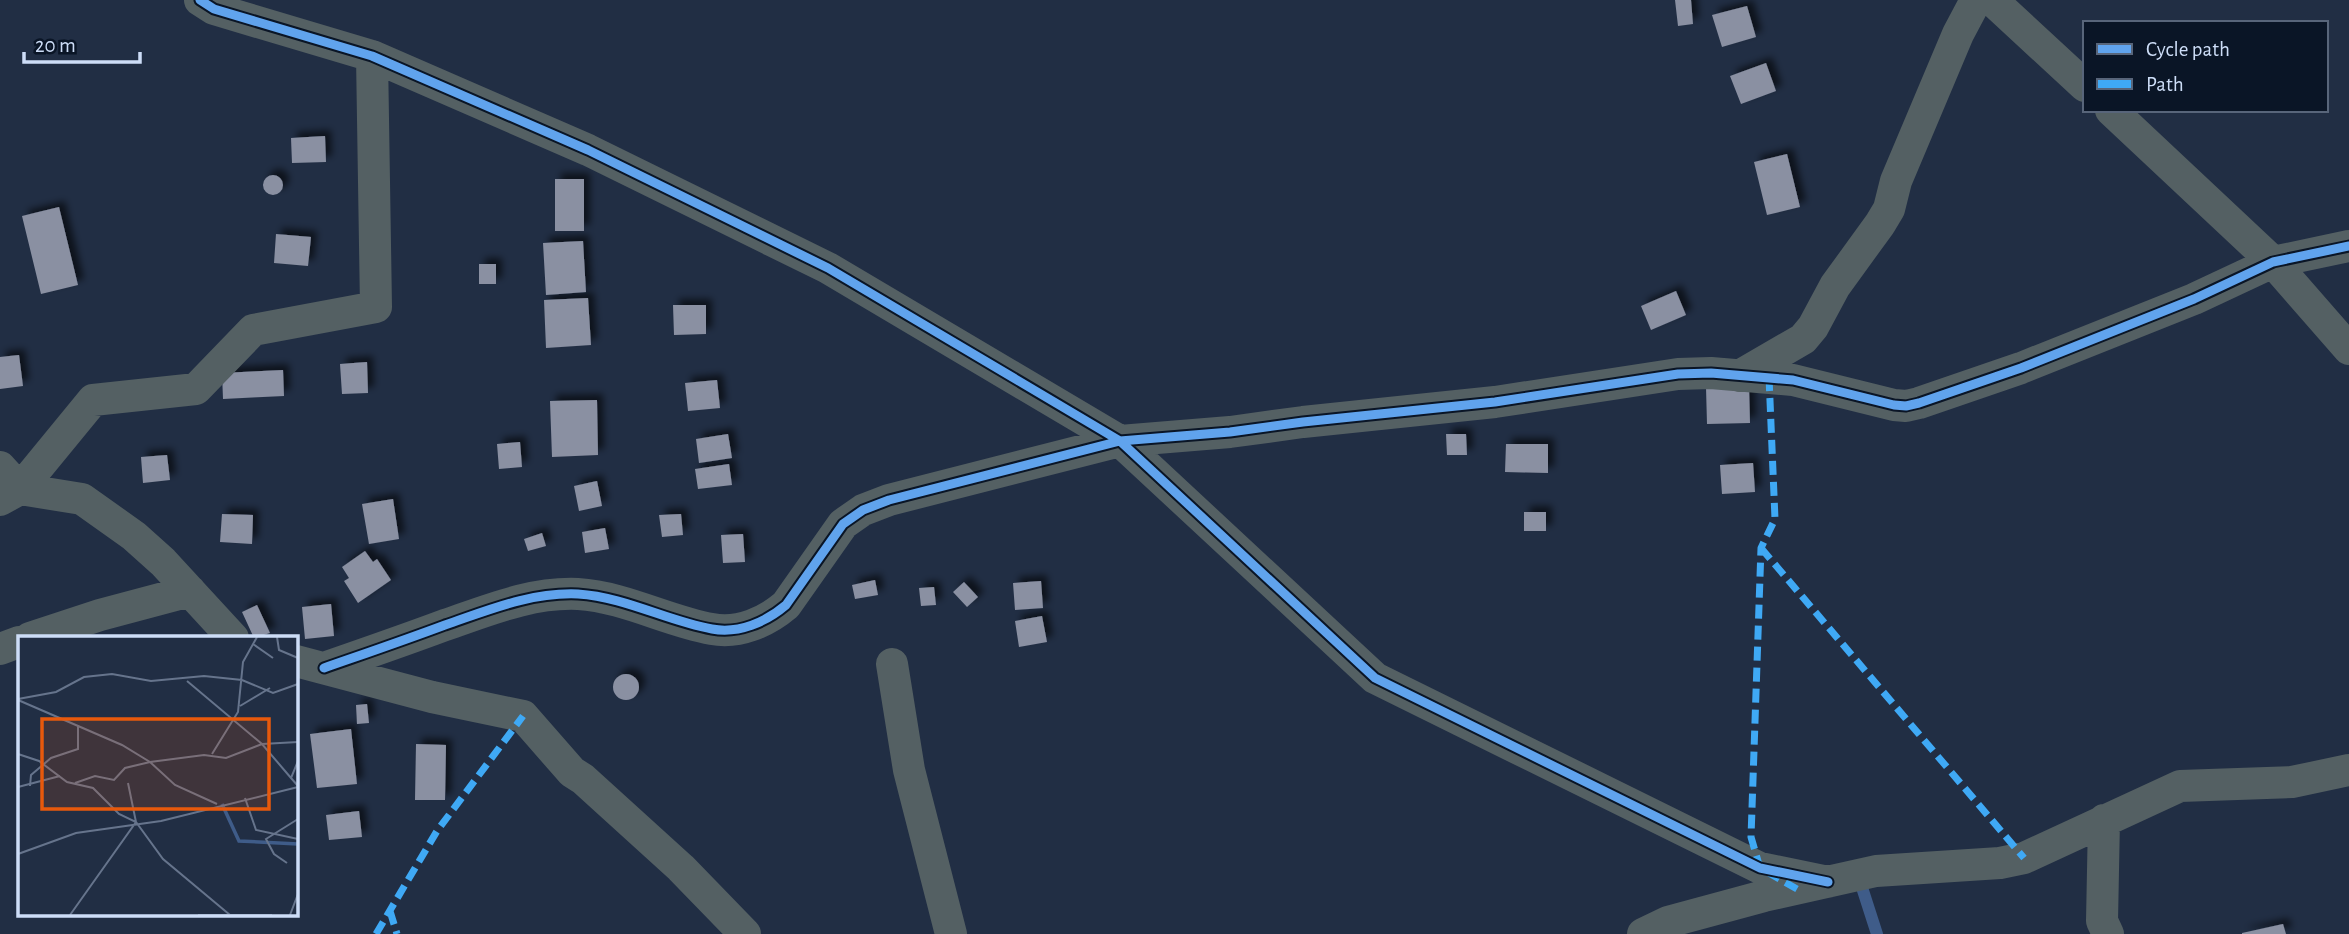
<svg xmlns="http://www.w3.org/2000/svg" width="2349" height="934" font-family="'Alegreya Sans',sans-serif">
<style>
.lines{fill:none;stroke-linecap:round;stroke-linejoin:round}
.stream{stroke:#3f5c89;stroke-width:12}
.building{fill:#8a90a2;filter:url(#shadow)}
.minor{stroke:#546063;stroke-width:32}
.quiet{stroke:#3fa9f5;stroke-width:7;stroke-dasharray:14 7;stroke-linecap:butt}
.cycleway-casing{stroke:#0a1526;stroke-width:13}
.cycleway{stroke:#60a3ed;stroke-width:9}
.inset-river{fill:none;stroke:#3f5c89;stroke-width:3.5}
.inset-road{fill:none;stroke:#66748c;stroke-width:2}
.view{fill:#e8590c;fill-opacity:0.15;stroke:#e8590c;stroke-width:3.5}
.inset-edge{fill:none;stroke:#cdddf7;stroke-width:3.5}
</style>
<defs>
<filter id="shadow"><feDropShadow dx="6" dy="-6" stdDeviation="3.5" flood-color="#0009"/></filter>
</defs>
<rect width="100%" height="100%" fill="#212e44"/>
<g class="lines">
<path class="stream" d="M1858 875 1877 934"/>
</g>
<path class="building" d="M1675 0H1691L1693 24 1678 26Z
M1747 6 1756 37 1722 47 1712 15Z
M1766 63 1776 91 1741 104 1730 76Z
M325 136 326 162 292 163 291 138Z
M1787 154 1800 207 1767 215 1754 162Z
M263 185a10 10 0 1 1 20 0a10 10 0 1 1-20 0Z
M555 179H584V231H555Z
M59 207 78 285 41 294 22 216Z
M276 234 311 237 308 266 274 263Z
M583 241 586 292 546 295 543 243Z
M479 264H496V284H479Z
M1676 291 1686 315 1651 330 1641 306Z
M588 298 591 345 546 348 544 300Z
M673 305H706V334L674 335Z
M19 355 23 386 0 389V357Z
M367 362 368 393 342 394 340 364Z
M283 370 284 396 223 399 222 373Z
M717 380 720 408 688 411 685 383Z
M1749 386 1750 423 1707 424 1706 387Z
M597 400 598 455 552 457 550 401Z
M728 434 732 458 699 463 696 439Z
M1446 434H1466L1467 455H1447Z
M520 442 522 467 499 469 497 444Z
M1506 444H1548V473L1505 472Z
M167 455 170 480 143 483 141 457Z
M1753 463 1755 492 1722 494 1720 465Z
M729 464 732 485 698 489 695 469Z
M597 481 602 506 579 511 574 486Z
M393 499 399 539 369 544 362 504Z
M1524 512H1546V531H1524Z
M222 514 253 515 252 544 220 542Z
M681 514 683 535 662 537 659 515Z
M605 528 609 549 585 553 582 532Z
M542 533 546 546 528 551 524 539Z
M743 534 745 562 723 563 721 535Z
M365 551 373 562 377 559 391 580 358 603 344 581 349 578 342 567Z
M875 580 878 595 855 599 852 585Z
M1041 581 1043 608 1015 610 1013 583Z
M964 582 978 597 967 607 953 592Z
M934 587 936 605 921 606 919 588Z
M331 604 334 636 305 639 302 607Z
M257 605 270 633 254 638 242 612Z
M1042 616 1047 642 1019 647 1015 621Z
M613 687a13 13 0 1 1 26 0a13 13 0 1 1-26 0Z
M367 704 369 723 357 724 356 705Z
M351 729 357 784 317 788 310 734Z
M416 744 446 745 445 800H415Z
M359 811 362 837 329 840 326 815Z
M2283 924 2286 934H2242V933Z"/>
<g class="lines">
<path class="minor" d="M200 0 214 9 372 56 588 150 828 268 1120 441 1375 678 1760 868 1828 882
M1992 0 2085 86
M2111 110 2273 262 2349 349
M1739 376 1803 339 1813 327 1835 286 1880 224 1889 209 1896 181 1958 34 1976 0
M0 467 20 489 82 499 134 536 163 562 233 638
M0 500 20 489 93 400 196 389 253 330 376 307 372 56
M30 638 100 615 190 591
M0 649 19 642
M296 661 432 697 523 716 572 772 583 779 681 868 745 934
M892 664 909 770 951 934
M324 668C364 654 405 640 445 625 489 610 531 592 578 594 625 597 667 621 712 629 739 634 766 622 786 605L843 524 863 510 889 500 1120 441 1230 432 1303 422 1495 402 1678 374 1711 373 1793 380 1894 405 1906 406 1919 403 2021 368 2194 299 2273 262 2349 246
M2104 820 2102 921 2108 934
M1643 934 1668 922 1764 896 1876 871 2000 863 2024 858 2180 786 2292 782 2349 770"/>
<path class="quiet" d="M1769 377 1775 519 1761 548 1751 837 1760 868 1797 889
M1761 548 2024 858
M390 911 397 934
M376 934 437 831 523 716"/>
<g class="cycleway-casing">
<path id="cycleway" d="M200 0 214 9 372 56 588 150 828 268 1120 441 1375 678 1760 868 1828 882
M324 668C364 654 405 640 445 625 489 610 531 592 578 594 625 597 667 621 712 629 739 634 766 622 786 605L843 524 863 510 889 500 1120 441 1230 432 1303 422 1495 402 1678 374 1711 373 1793 380 1894 405 1906 406 1919 403 2021 368 2194 299 2273 262 2349 246"/>
</g>
<use href="#cycleway" class="cycleway"/>
</g>
<g transform="translate(18 636)">
<rect width="280" height="280" fill="#212e44"/>
<path class="inset-river" d="M204 168 221 205 280 208"/>
<path class="inset-road" d="M259 1 261 14 280 22M235 8 255 22M169 45 244 108 273 142M0 63 38 56 66 41 94 38 133 45 186 40 224 44 255 57 280 48M0 64 104 109 132 126 157 149 199 168M222 70 252 52M0 118 21 125 49 146 75 152 101 178 118 186 145 223 212 279M194 118 220 76 225 26 239 1M280 125 273 142 280 150M57 147 77 140 96 144 107 132 132 126 186 119 208 122 244 108 280 106M12 150 13 139 33 122 60 113V89M0 151 42 140M227 162 238 194 280 203M0 218 58 197 143 185 280 151M269 227 256 218 248 203 280 183M52 279 118 186 110 147M180 279H254M272 279 280 258"/>
<path class="view" d="M24 83H251V173H24Z"/>
<rect width="280" height="280" class="inset-edge"/>
</g>
<rect x="2083" y="21" width="245" height="91" fill="#0a1526" stroke="#58657a" stroke-width="2"/>
<rect x="2097" y="44" width="35" height="10" fill="#60a3ed" stroke="#58657a" stroke-width="2"/>
<text x="2146" y="56" font-size="21" fill="#cdddf7">Cycle path</text>
<rect x="2097" y="79" width="35" height="10" fill="#3fa9f5" stroke="#58657a" stroke-width="2"/>
<text x="2146" y="91" font-size="21" fill="#cdddf7">Path</text>
<path d="M24 52v10h116v-10" fill="none" stroke="#cdddf7" stroke-width="3.5"/>
<text x="35" y="52" font-size="21" fill="#cdddf7" stroke="#0a1526" stroke-width="5" paint-order="stroke">20 m</text>
</svg>
